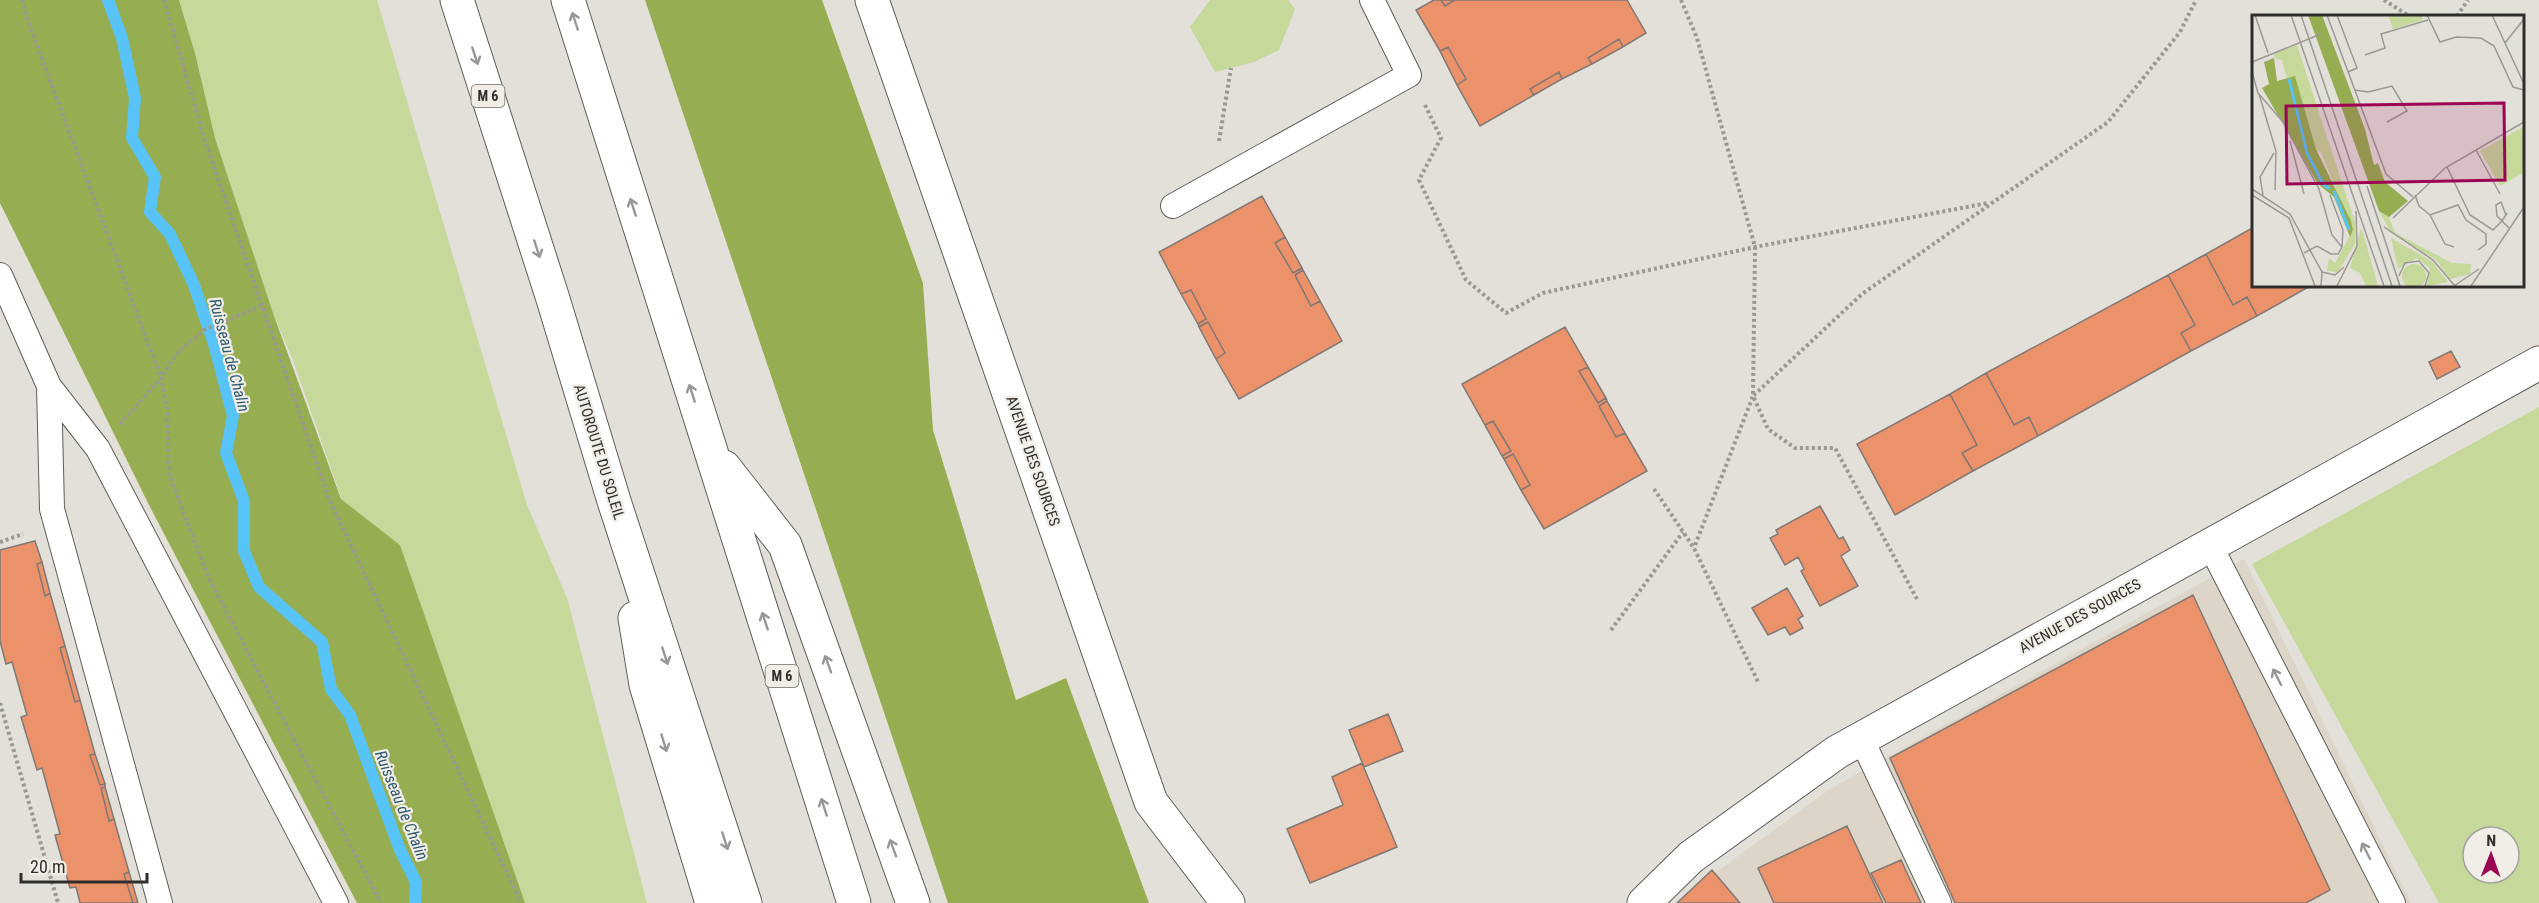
<svg xmlns="http://www.w3.org/2000/svg" width="2539" height="903" font-family="'Roboto Condensed',sans-serif">
<style>
.built{fill:#ddd6c8}
.green{fill:#c6d89a;fill-rule:evenodd}
.forest{fill:#96ae51}
.lines{fill:none;stroke-linecap:round;stroke-linejoin:round}
.stream{stroke:#57c3f6;stroke-width:12}
.building{fill:#ec926a;stroke:#7f7875;stroke-width:1.5}
.lane-casing{stroke:#605d58;stroke-width:26}
.street-casing{stroke:#605d58;stroke-width:35}
.highway-casing{stroke:#605d58;stroke-width:35}
.path{stroke:#9a9893;stroke-width:4;stroke-dasharray:3 3;stroke-linecap:butt}
.lane{stroke:#fff;stroke-width:24}
.street{stroke:#fff;stroke-width:33}
.highway{stroke:#fff;stroke-width:33}
.oneway{stroke:#989696}
.labels{text-anchor:middle;stroke-width:4.5;stroke-linejoin:round;paint-order:stroke}
.shield{fill:#f1ede7;stroke:#6a6764;stroke-width:1.5}
.shield-label{font-size:14px;font-weight:bold;fill:#302e2c}
.street-label{font-size:15px;fill:#302e2c;stroke:#f1ede7}
.water-label{font-size:16px;font-style:italic;fill:#2d5a70;stroke:#f1ede7}
.inset-river{fill:none;stroke:#57c3f6;stroke-width:3}
.inset-road{fill:none;stroke:#9b9994;stroke-width:1.5}
.view{fill:#9c0551;fill-opacity:0.15;stroke:#9c0551;stroke-width:3}
.inset-edge{fill:none;stroke:#302e2c;stroke-width:3}
</style>
<rect width="100%" height="100%" fill="#e3e0da"/>
<path class="built" d="M2244 559 2411 903H1740L1715 873 1830 789Z"/>
<path class="green" d="M179 0H377L527 505 567 598 647 903H524L400 545 342 500 293 360 274 316 215 138 195 53Z
M1210 0H1288L1295 9 1279 50 1254 62 1215 72 1190 27Z
M2539 407V903H2439L2252 564ZM2473 837H2509V873H2473Z"/>
<path class="forest" d="M0 0H179L195 53 215 138 274 316 341 499 400 545 525 903H357L149 505 0 203Z
M645 0H822L923 283 933 430 1016 700 1066 678 1149 903H948Z"/>
<g class="lines">
<path class="stream" d="M108 0 122 38 135 98 132 138 155 177 150 212 170 234 194 285 214 344 233 416 226 453 244 501V551L259 587 322 642 331 689 350 715 400 850 416 882 415 903"/>
</g>
<path class="building" d="M1434 0H1441L1445 6 1455 0H1627L1646 33 1623 47 1619 39 1588 58 1592 64 1562 79 1559 72 1530 89 1534 95 1480 126 1457 85 1466 79 1448 47 1440 51 1416 10Z
M1441 0H1455L1445 6Z
M1619 39 1623 47 1592 64 1588 58Z
M1448 47 1466 79 1457 85 1440 51Z
M1559 72 1562 79 1534 95 1530 89Z
M1262 196 1285 237 1275 243 1293 273 1302 268 1303 270 1295 275 1311 306 1320 301 1342 341 1239 399 1216 359 1225 353 1208 322 1199 327 1198 324 1206 319 1191 290 1181 294 1159 252Z
M2254 227V285H2312L2257 316 2247 297 2233 305 2206 254Z
M1285 237 1302 268 1293 273 1275 243Z
M2206 254 2233 305 2247 297 2257 316 2191 351 2181 333 2195 325 2168 275Z
M1303 270 1320 301 1311 306 1295 275Z
M2168 275 2195 325 2181 333 2191 351 2038 436 2029 417 2014 425 1986 373Z
M1191 290 1206 319 1198 324 1181 294Z
M1208 322 1225 353 1216 359 1199 327Z
M1565 327 1588 367 1579 371 1598 403 1606 398 1607 401 1599 406 1616 437 1625 433 1647 471 1544 529 1521 490 1530 485 1513 454 1504 459 1502 456 1511 451 1493 421 1485 425 1462 384Z
M2451 351 2460 367 2437 379 2429 362Z
M1588 367 1606 398 1598 403 1579 371Z
M1986 373 2014 425 2029 417 2038 436 1973 471 1962 453 1977 445 1950 394Z
M1950 394 1977 445 1962 453 1973 471 1895 515 1857 444Z
M1607 401 1625 433 1616 437 1599 406Z
M1493 421 1511 451 1502 456 1485 425Z
M1513 454 1530 485 1521 490 1504 459Z
M1820 506 1839 539 1843 537 1850 550 1841 556 1858 586 1820 606 1801 571 1804 569 1798 557 1785 565 1770 538 1778 534 1776 530Z
M35 541 42 562 37 564 45 596 50 593 65 646 60 648 75 702 80 700 95 754 90 755 100 785 105 784V787L101 788 109 821 114 819 129 872 124 874 133 903H80L76 887 70 888 55 835 60 834 42 768 37 770 21 717 27 715 12 662 6 664 0 641V550Z
M42 562 50 593 45 596 37 564Z
M1787 588 1803 616 1798 619 1803 628 1790 635 1785 627 1768 635 1752 608Z
M2193 595 2330 890 2306 903H1955L1890 758Z
M65 646 80 700 75 702 60 648Z
M1388 714 1403 751 1364 767 1349 730Z
M95 754 105 784 100 785 90 755Z
M1362 763 1397 847 1310 883 1287 829 1343 805 1332 777Z
M105 787 114 819 109 821 101 788Z
M1847 826 1883 903H1774L1758 868Z
M1901 860 1921 903H1886L1871 873Z
M1712 870 1740 903H1677Z
M129 872 138 903H133L124 874Z"/>
<g class="lines">
<g class="lane-casing">
<path id="lane" d="M1173 206 1409 75 1372 0
M0 275 49 386 98 449 336 903
M49 386 52 509 160 903
M2210 545 2393 903
M1861 738 1939 903"/>
</g>
<g class="street-casing">
<path id="street" d="M872 0 1151 802 1228 903
M1644 903 1691 857 1837 752 2539 363"/>
</g>
<g class="highway-casing">
<path id="highway" d="M457 0 553 299 614 501 745 903
M568 0 854 903
M724 467 785 545 913 903
M635 618 646 685 712 903"/>
</g>
<path class="path" d="M22 0 29 24 161 378 167 408 169 474 209 579 381 903
M164 0 206 144 329 499 518 896 519 903
M1681 0 1697 38 1755 247 1753 396 1694 548
M2384 0 2409 16
M2457 16 2468 0
M1425 105 1441 138 1419 180 1466 280 1506 313 1543 293 1755 247 1988 203
M1219 141 1231 68
M120 424 161 378 178 352 204 330 261 306
M1654 489 1694 548 1759 684
M0 542 23 534
M1917 599 1835 448H1795L1768 429 1753 396 1862 294 2108 122 2180 32 2196 0
M1611 630 1683 532
M0 703 58 903"/>
<use href="#lane" class="lane"/>
<use href="#street" class="street"/>
<use href="#highway" class="highway"/>
</g>
<defs><path id="oneway-shaft" d="M-6 0H5M1.5-3L5.5 0L1.5 3" fill="none" stroke-width="1.6" stroke-linecap="round" stroke-linejoin="round" transform="scale(1.5)"/></defs>
<g class="oneway">
<use href="#oneway-shaft" transform="translate(575 21) rotate(-108)"/>
<use href="#oneway-shaft" transform="translate(475 56) rotate(72)"/>
<use href="#oneway-shaft" transform="translate(633 207) rotate(-108)"/>
<use href="#oneway-shaft" transform="translate(537 249) rotate(72)"/>
<use href="#oneway-shaft" transform="translate(692 393) rotate(-108)"/>
<use href="#oneway-shaft" transform="translate(765 621) rotate(-108)"/>
<use href="#oneway-shaft" transform="translate(665 656) rotate(72)"/>
<use href="#oneway-shaft" transform="translate(828 664) rotate(-110)"/>
<use href="#oneway-shaft" transform="translate(2277 677) rotate(-117)"/>
<use href="#oneway-shaft" transform="translate(664 743) rotate(73)"/>
<use href="#oneway-shaft" transform="translate(824 807) rotate(-108)"/>
<use href="#oneway-shaft" transform="translate(725 841) rotate(72)"/>
<use href="#oneway-shaft" transform="translate(893 848) rotate(-110)"/>
<use href="#oneway-shaft" transform="translate(2366 851) rotate(-117)"/>
</g>
<g class="labels">
<g class="shield">
<rect x="471.5" y="85" width="33" height="22" rx="4.5"/>
<rect x="765.5" y="665" width="33" height="22" rx="4.5"/>
</g>
<g class="shield-label">
<text x="488" y="101">M 6</text>
<text x="782" y="681">M 6</text>
</g>
<g class="street-label">
<text transform="translate(599 452) rotate(73)" y="5">AUTOROUTE DU SOLEIL</text>
<text transform="translate(1033 461) rotate(71)" y="5">AVENUE DES SOURCES</text>
<text transform="translate(2080 616) rotate(-29)" y="5">AVENUE DES SOURCES</text>
</g>
<g class="water-label">
<text transform="translate(230 355) rotate(75)" y="6">Ruisseau de Chalin</text>
<text transform="translate(402 805) rotate(68)" y="6">Ruisseau de Chalin</text>
</g>
</g>
<g transform="translate(2252 15)">
<rect width="272" height="272" fill="#e3e0da"/>
<path d="M136 0H169L171 5 141 14ZM45 30 103 207V229L86 257 75 256 77 243 83 248 101 215 69 138 64 134 43 61 35 64 30 45 22 43 23 38ZM271 112V158L248 171 228 136ZM127 196 137 202 143 218 200 248 219 249 218 259 198 264 184 245 139 218ZM109 213 112 221 126 271H114L108 258 98 253ZM139 223 181 247 196 267 175 271 178 253 164 243 146 254ZM150 261a12 12 0 1 1 24 0a12 12 0 1 1-24 0Z" fill="#c6d89a"/>
<path d="M56 0H70L113 114 122 150 126 148 133 167 156 186 137 202 127 196ZM22 43 25 66 43 61 64 134 99 206 101 215 98 222 82 182 66 169 10 73 17 69 12 47Z" fill="#96ae51"/>
<path class="inset-river" d="M37 64 55 138 71 169 78 174M82 176 97 215"/>
<path class="inset-road" d="M3 0 16 38M39 0 132 271M49 0 140 271M75 0 134 159 161 182M85 0 105 53 96 57M175 0 188 27 204 22 229 23 242 31 261 72 272 75M240 0 272 69M253 28 272 4M113 40 133 33 129 19 176 5M0 47 69 19M0 57 6 78 31 107 67 174 80 220 90 232 86 239H79L65 231 52 238M103 75 116 77 140 71 155 96 135 107M7 79 24 136 23 175M38 126 52 179M224 135 248 179M195 152 218 200 241 215 250 206 257 213M115 171 148 271M0 174 38 199 70 257 69 271M0 180 37 203 63 271M11 180 8 162 22 138M78 180 91 215 90 232M163 180 167 191 178 200 206 190 214 205 234 219V229L226 235M178 200 193 229 202 232M254 200 249 187 244 190 245 201 250 206 255 198M141 203 193 153 272 107M132 212 181 245 203 271M70 257 83 260 92 252M147 261 153 248 167 246 177 258 173 271M85 271 105 231 104 196M202 271 227 254M219 271 272 192"/>
<path class="view" d="M252 88 253 165 35 169 34 91Z"/>
<rect width="272" height="272" class="inset-edge"/>
</g>
<g transform="translate(2491 855) rotate(1)"><circle r="28" fill="#f1ede7" stroke="#a4a19c" stroke-width="1.5"/>
<path d="M0-4.5L10 22L0 15L-10 22Z" fill="#9c0551"/>
<text y="-9" font-size="16" font-weight="bold" text-anchor="middle" fill="#302e2c">N</text>
</g>
<path d="M21 873v9h126v-9" fill="none" stroke="#302e2c" stroke-width="3"/>
<text x="30" y="873" font-size="18" fill="#302e2c" stroke="#f1ede7" stroke-width="4.5" paint-order="stroke">20 m</text>
</svg>
